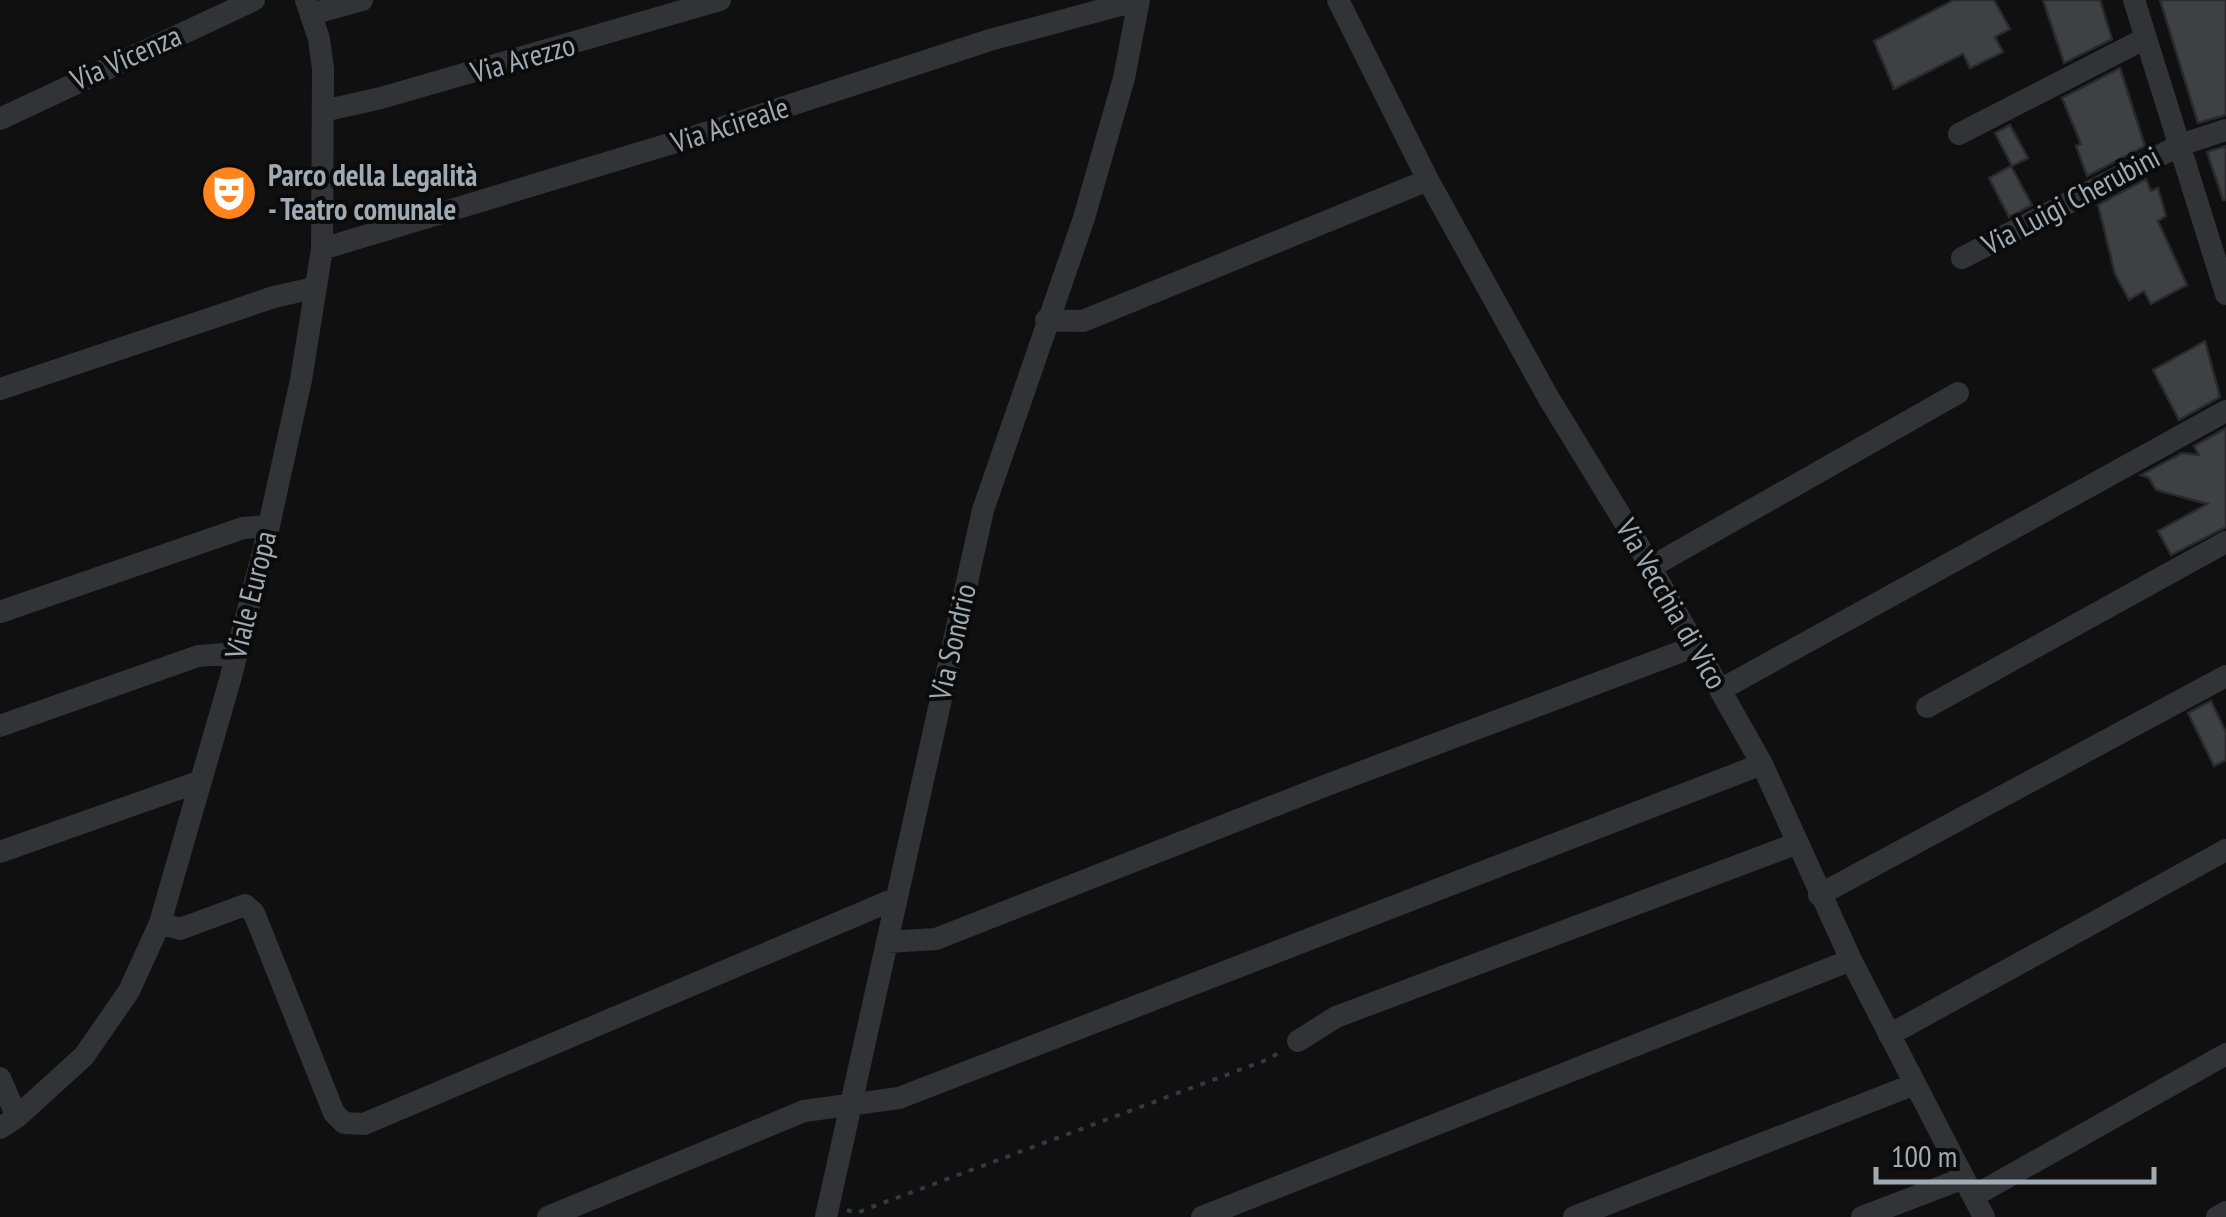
<svg xmlns="http://www.w3.org/2000/svg" width="2226" height="1217" font-family="'PT Sans Narrow',sans-serif">
<style>
.building{fill:#3e4144;stroke:#2a2a2d;stroke-width:2.5}
.lines{fill:none;stroke-linecap:round;stroke-linejoin:round}
.path{stroke:#363a3e;stroke-width:4;stroke-dasharray:5 8;stroke-linecap:butt}
.minor{stroke:#313337;stroke-width:22}
.labels{text-anchor:middle;stroke-width:8;stroke-linejoin:round;paint-order:stroke}
.street-label{font-size:30px;fill:#a0aab3;stroke:#0b0b0c}
.poi-label{font-size:30px;font-weight:bold;fill:#a0aab3;stroke:#0b0b0c;text-anchor:start}
</style>
<rect width="100%" height="100%" fill="#101011"/>
<path class="building" d="M1954 0H1994L2010 29 1995 37 2003 52 1970 68 1963 54 1894 89 1874 41Z
M2043 0H2100L2112 39 2064 63Z
M2160 0H2226V115L2198 123Z
M2120 68 2145 146 2087 176 2076 146 2081 144 2062 98Z
M2010 125 2028 158 2012 166 1995 133Z
M2226 146V200H2223L2207 152Z
M2011 166 2032 205 2009 217 1989 178Z
M2146 179 2151 191 2158 188 2166 216 2158 221 2187 285 2151 304 2144 291 2129 300 2115 274 2098 205Z
M2205 341 2220 397 2179 420 2153 370Z
M2226 428V527L2171 555 2158 531 2207 504 2156 490 2149 478 2141 475 2182 453 2199 455 2194 446Z
M2211 701 2226 732V760L2214 766 2188 713Z"/>
<g class="lines">
<path class="path" d="M847 1210 856 1213 1269 1059 1281 1051"/>
<path class="minor" d="M1338 0 1428 180 1548 397 1633 536 1762 764 1851 960 1984 1217
M2134 0 2226 294
M312 14 362 0
M323 111 381 98 720 0
M0 119 254 0
M1959 134 2146 38
M322 249 699 135 990 40 1139 0
M1962 258 2180 145 2226 130
M1046 320 1083 321 1428 180
M0 389 274 297 314 288
M1651 567 1958 393
M0 612 243 528 269 526
M1720 690 2226 411
M1927 707 2226 542
M0 726 198 656 237 653
M0 852 201 781
M1819 895 2226 676
M160 923 180 929 245 905 254 913 334 1113 344 1123 364 1124 897 898
M887 942 936 939 1327 785 1696 646
M1889 1035 2226 850
M1298 1041 1336 1017 1798 843
M0 1078 17 1117
M0 1128 17 1117 84 1056 129 991 160 923 230 680 264 548 301 380 322 249 323 69 319 39 306 0
M1974 1196 2226 1054
M548 1217 804 1111 899 1098 1762 764
M826 1217 983 510 1084 218 1124 78 1139 0
M1202 1217 1851 960
M1574 1217 1915 1084
M1862 1217 1964 1178
M2217 1217 2226 1212"/>
</g>
<defs>
<g id="theatre-disc" transform="scale(2.875)"><circle r="9.5" fill="#fe841b" stroke="#0b0b0c"/><path d="M-5-5.5Q0-4 5-5.5V0Q5 5 0 6Q-5 5-5 0ZM-3.3-2.5H-1v1.5H-3.3ZM1-2.5H3.3v1.5H1ZM-2.8 1Q0 5.5 2.8 1Z" fill="#fff"/></g>
</defs>
<g fill-rule="evenodd">
<use href="#theatre-disc" x="229" y="193"/>
</g>
<g class="labels">
<g class="street-label">
<text transform="translate(126 58) rotate(-24)" y="10">Via Vicenza</text>
<text transform="translate(523 59) rotate(-16)" y="10">Via Arezzo</text>
<text transform="translate(730 125) rotate(-18)" y="10">Via Acireale</text>
<text transform="translate(2071 201) rotate(-28)" y="10">Via Luigi Cherubini</text>
<text transform="translate(251 595) rotate(-76)" y="10">Viale Europa</text>
<text transform="translate(1671 604) rotate(60)" y="10">Via Vecchia di Vico</text>
<text transform="translate(953 642) rotate(-77)" y="10">Via Sondrio</text>
</g>
<g class="poi-label">
<text x="268" y="186">Parco della Legalità<tspan x="268" dy="34">- Teatro comunale</tspan></text>
</g>
</g>
<path d="M1876 1167v15h278v-15" fill="none" stroke="#a0aab3" stroke-width="5"/>
<text x="1891" y="1167" font-size="30" fill="#a0aab3" stroke="#0b0b0c" stroke-width="8" paint-order="stroke">100 m</text>
</svg>
